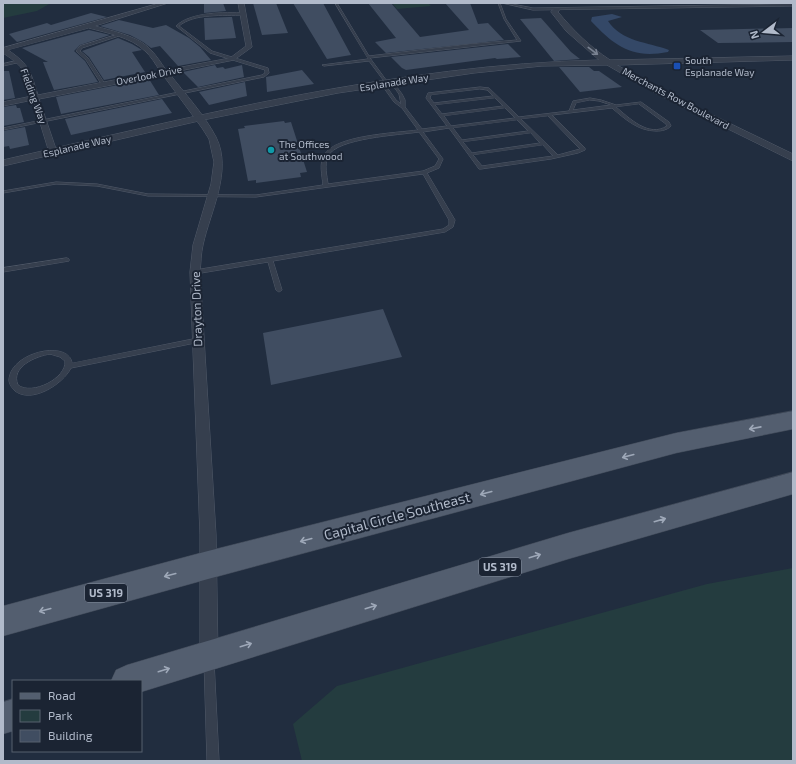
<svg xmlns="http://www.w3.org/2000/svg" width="796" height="764" font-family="'Exo 2',sans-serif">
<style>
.green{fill:#243c3f}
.water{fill:#344867}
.building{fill:#404d61}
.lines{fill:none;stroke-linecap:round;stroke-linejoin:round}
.service-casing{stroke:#515a69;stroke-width:1}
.minor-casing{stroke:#515a69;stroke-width:1}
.tertiary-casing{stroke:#515a69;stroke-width:1}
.primary-casing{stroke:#3f4857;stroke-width:1}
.service{fill:#363f4e;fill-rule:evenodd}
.minor{fill:#363f4e;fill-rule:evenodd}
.tertiary{fill:#363f4e;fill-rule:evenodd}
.primary{fill:#535e6f;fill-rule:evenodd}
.oneway{stroke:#7a8392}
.oneway2{stroke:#9ea8b8}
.transit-dot{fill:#1a4fb4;stroke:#1b2433;stroke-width:1.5}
.culture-dot{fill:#0f9aa8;stroke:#1b2433;stroke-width:1.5}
.labels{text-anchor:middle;stroke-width:4;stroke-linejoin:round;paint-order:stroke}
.far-poi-label{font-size:10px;fill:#b1baca;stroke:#1b2433;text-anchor:start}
.far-street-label{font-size:10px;fill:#b1baca;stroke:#1b2433}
.shield{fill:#1b2433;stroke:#848d9d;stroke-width:1}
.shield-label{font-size:11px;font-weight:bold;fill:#b1baca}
.street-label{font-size:12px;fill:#b1baca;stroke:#1b2433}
.near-street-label{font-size:14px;fill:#b1baca;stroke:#1b2433}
</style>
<rect width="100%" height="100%" fill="#212d3f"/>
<path class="green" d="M3 3H51L37 11 3 18Z
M392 3H428L431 6 397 9Z
M793 568V761H302L293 724 337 686 707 584Z"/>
<path class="water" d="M612 14 622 17 608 21C622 42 648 42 669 50L668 52C631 59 615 46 591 21L592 17Z"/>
<path class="building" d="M204 3H223L226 11 204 13Z
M253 3H276L288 33 262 35Z
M293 3H323L351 55 327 59Z
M368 3H391L420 37 469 30 445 3H470L478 24 488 23 504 40 386 53 375 42 396 38Z
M91 13 107 17 17 42 9 34 47 23 51 25Z
M229 17H232L236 38 205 40 204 18Z
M541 18 571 52 580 59 554 61 520 19Z
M119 20 153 28 166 25 189 38 200 47 211 60 178 66 160 46 151 48 143 42 130 35 100 26Z
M793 28V42L718 43 700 30Z
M89 30 110 35 80 45 74 51 85 61 98 82 54 90 43 62H48L22 48Z
M118 38 132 44 142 50 132 52 145 72 104 80 89 57 82 51Z
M508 44 521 57 497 59 495 58 406 70 402 68 391 57Z
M215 65 217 68 223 67 225 69 242 65 244 77 198 87 183 72Z
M559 67H589L594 71H599L622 87 580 92Z
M302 70 314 84 267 92 266 77Z
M3 71H9L15 98 3 100Z
M149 79 159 95 61 114 56 97Z
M245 82 247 96 209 105 199 92Z
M162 99 172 113 71 135 65 119Z
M16 105 17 108H20L24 122 3 126V107Z
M284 121 285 123 291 122 307 172 300 173 301 177 256 183V180L248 181 238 129 245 128 244 126Z
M25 127 29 145 10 149 9 146 3 147V131Z
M383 309 402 357 271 385 263 333Z"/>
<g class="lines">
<g class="service-casing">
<path id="service" d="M335 3H337L369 56 471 44 517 40 504 19 498 3H500L506 19 521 41 370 58 389 84 387 85 369 61 324 66 322 65 368 59Z
M502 3H507L533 8 793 4V6L533 10Z
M244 13 243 15C224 16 194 13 179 26L212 51 268 68 269 73 264 77 3 130V128L262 75 265 73V70L210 53 176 26C190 12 225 12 244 13Z
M119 34 122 35 82 48 80 51 88 58 105 84 102 85 86 60 76 51 80 46Z
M20 60 21 62 3 66V64Z
M393 82 402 94 405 100V107L422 129 447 126 426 98 428 93 480 87 489 88 519 117 569 111 573 101 590 98 601 100 616 105 641 102 669 122 671 126C667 130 662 131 656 131 638 131 625 119 612 108L552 115 585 148V150L578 153 551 159 481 169H479L449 128 423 132 443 159 439 168 427 173 455 220 453 227 445 232 273 261 282 290 279 292 276 290 268 262 195 274 192 272 195 270 443 229 449 225V220L423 174 256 197 148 196 97 186 56 184 3 193V191L56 182 97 184 148 194 256 195 323 185C322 175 319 163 324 155 335 135 396 133 418 130L402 108 394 102 381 84 384 83 396 100 401 104 399 94 391 83ZM480 89 487 90 493 96 434 103 430 98 431 95ZM495 98 503 106 442 114 435 105ZM590 100 599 101 611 105 573 110 576 103ZM639 104 666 124 667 126C649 138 629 118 616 107ZM505 108 515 118 451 126 444 116ZM548 116 580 149 558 155 521 119ZM517 120 528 131 462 140 453 128ZM419 132 439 159 435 166 423 171 328 184C327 176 324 165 328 156 337 138 399 135 419 132ZM531 133 540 143 472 153 463 142ZM543 145 553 156 482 166 473 155Z
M67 258 69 259V261L3 272V268Z
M198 338H200L201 340 200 342 71 368C63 384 32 404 15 391 12 388 9 384 9 380 10 352 69 339 72 363ZM50 354 60 357 65 361C67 378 32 396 18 385 10 367 36 356 50 354Z
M209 656 213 657 214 661 219 761H207L204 661 205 657Z"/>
</g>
<g class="minor-casing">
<path id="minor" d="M160 3H168L95 26C112 31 134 35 148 47 155 53 161 63 166 70L230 58 246 46 238 3H244L252 47 234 60 169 73C185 94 204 114 216 137 233 171 210 212 203 245 201 253 201 263 200 272L216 535 218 656 216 663 209 665 202 663 200 656V535L190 272 193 245 211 184 214 162 209 139 202 128 163 75 39 99 57 152 53 154 49 152 33 100 3 106V102L32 96C24 71 26 68 3 53V48ZM89 28C107 33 131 37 145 51 151 56 156 65 160 71L38 95C30 71 30 65 8 50Z"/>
</g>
<g class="tertiary-casing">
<path id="tertiary" d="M555 8H559L560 9 558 12C573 30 590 47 610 60L793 56V60L617 65 663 91 793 154V161L657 94 607 65 542 66 474 73 338 93 203 120 3 166V160C200 115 397 65 599 60L566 31 551 12Z"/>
</g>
<g class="primary-casing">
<path id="primary" d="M793 411V429L676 453 208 579 3 636V606L208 551 676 433Z
M793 472V494L568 559 141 692V681H111L116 670 127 665 568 533Z
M13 699V731L3 734V702Z"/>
</g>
<use href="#service" class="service"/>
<use href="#minor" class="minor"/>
<use href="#tertiary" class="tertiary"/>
<use href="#primary" class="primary"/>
</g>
<defs><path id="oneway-shaft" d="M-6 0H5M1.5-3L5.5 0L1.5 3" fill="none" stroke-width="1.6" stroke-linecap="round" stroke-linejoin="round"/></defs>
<use class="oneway" href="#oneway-shaft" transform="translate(593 51) rotate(37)"/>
<g class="oneway2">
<use href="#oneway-shaft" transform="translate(755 428) rotate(169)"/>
<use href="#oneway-shaft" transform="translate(628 456) rotate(165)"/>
<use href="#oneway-shaft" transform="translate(486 493) rotate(165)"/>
<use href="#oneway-shaft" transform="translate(660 520) rotate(-16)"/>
<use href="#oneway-shaft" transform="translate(306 540) rotate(165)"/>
<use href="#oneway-shaft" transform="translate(535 556) rotate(-17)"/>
<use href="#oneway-shaft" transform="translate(170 575) rotate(165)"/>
<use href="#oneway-shaft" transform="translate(371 607) rotate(-17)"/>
<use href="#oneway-shaft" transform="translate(45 610) rotate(165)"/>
<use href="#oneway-shaft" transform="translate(246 645) rotate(-17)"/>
<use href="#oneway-shaft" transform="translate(164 670) rotate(-17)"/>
</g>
<rect class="transit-dot" x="673" y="62" width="8" height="8" rx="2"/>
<circle class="culture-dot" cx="271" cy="150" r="4"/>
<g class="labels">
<g class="far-poi-label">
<text x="685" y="64">South<tspan x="685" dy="12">Esplanade Way</tspan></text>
<text x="279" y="148">The Offices<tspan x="279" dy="12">at Southwood</tspan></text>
</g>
<g class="far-street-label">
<text transform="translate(149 75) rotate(-11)" y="4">Overlook Drive</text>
<text transform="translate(394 82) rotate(-9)" y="4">Esplanade Way</text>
<text transform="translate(34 96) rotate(70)" y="4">Fielding Way</text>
<text transform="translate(676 98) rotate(28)" y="4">Merchants Row Boulevard</text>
<text transform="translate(77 146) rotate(-13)" y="4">Esplanade Way</text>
</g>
<g class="shield">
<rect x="479" y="558" width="42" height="18" rx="3"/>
<rect x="85" y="584" width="42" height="18" rx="3"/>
</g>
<g class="shield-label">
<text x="500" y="571">US 319</text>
<text x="106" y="597">US 319</text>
</g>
<g class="street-label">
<text transform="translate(197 309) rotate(-92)" y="4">Drayton Drive</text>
</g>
<g class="near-street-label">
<text transform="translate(397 516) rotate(-15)" y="5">Capital Circle Southeast</text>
</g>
</g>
<rect width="796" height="764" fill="none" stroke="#b1baca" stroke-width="8"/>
<rect x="12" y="680" width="130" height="72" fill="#1b2433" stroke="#57606f"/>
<rect x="20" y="693" width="20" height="6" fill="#535e6f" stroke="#57606f"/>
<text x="48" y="700" font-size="12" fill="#b1baca">Road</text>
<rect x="20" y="710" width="20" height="12" fill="#243c3f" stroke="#57606f"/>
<text x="48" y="720" font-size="12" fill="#b1baca">Park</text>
<rect x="20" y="730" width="20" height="12" fill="#404d61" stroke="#57606f"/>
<text x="48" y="740" font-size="12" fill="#b1baca">Building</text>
<g transform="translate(764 32) rotate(254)" stroke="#1b2433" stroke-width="3" paint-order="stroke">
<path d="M0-3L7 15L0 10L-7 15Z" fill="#b1baca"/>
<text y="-6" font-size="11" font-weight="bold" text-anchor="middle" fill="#b1baca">N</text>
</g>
</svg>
